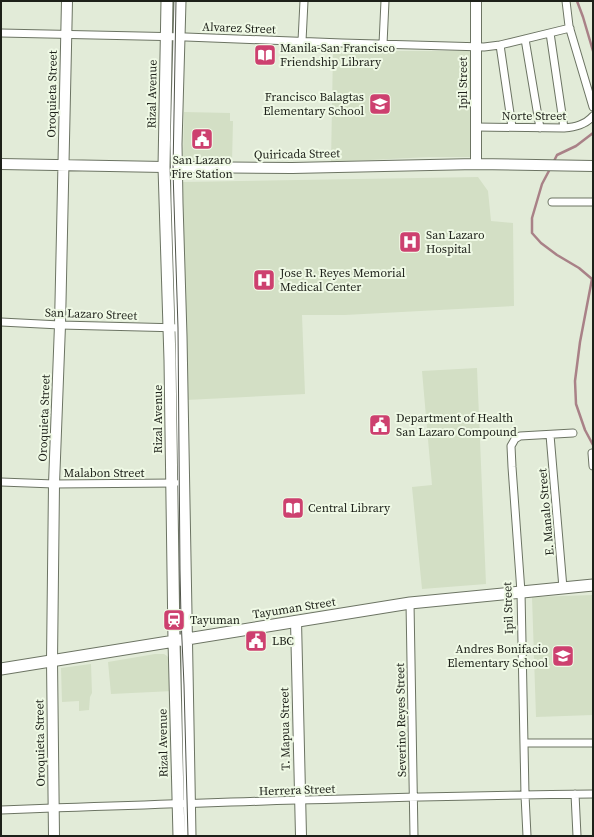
<svg xmlns="http://www.w3.org/2000/svg" width="594" height="837" font-family="'Source Serif 4',serif">
<style>
.built{fill:#d3dfc5}
.lines{fill:none;stroke-linecap:round;stroke-linejoin:round}
.stream{stroke:#a98187;stroke-width:2.5}
.street-casing{stroke:#6c7463;stroke-width:9}
.secondary-casing{stroke:#6c7463;stroke-width:12}
.primary-casing{stroke:#6c7463;stroke-width:13}
.street{stroke:#fff;stroke-width:7}
.secondary{stroke:#fff;stroke-width:10}
.primary{stroke:#fff;stroke-width:11}
.tram{stroke:#50544a;stroke-width:1}
.labels{text-anchor:middle;stroke-width:4;stroke-linejoin:round;paint-order:stroke}
.street-label{font-size:12px;fill:#1d2019;stroke:#eff9e5}
.poi-label{font-size:12px;fill:#1d2019;stroke:#eff9e5;text-anchor:start}
</style>
<rect width="100%" height="100%" fill="#e2ebd8"/>
<path class="built" d="M333 51H472L475 157H429L331 162Z
M184 112 230 113V121H233L232 162 183 160Z
M478 177 488 191 491 221 513 223 514 306 345 315H302L305 394 186 400 183 182Z
M477 368 486 584 422 589 412 487 432 485 422 371Z
M593 595V715L536 717 532 597Z
M155 654H164L167 656 169 659 173 691 111 694 108 662Z
M91 664 92 693 90 697 89 710 79 711V701L62 702 61 668Z"/>
<g class="lines">
<path class="stream" d="M577 1 583 17 593 51
M553 163 557 155 576 146 593 133
M551 167 542 184 532 218V233L541 243 557 255 579 268 592 279 580 342 575 381 576 404 585 430 593 445"/>
<g class="street-casing">
<path id="street" d="M566 1 569 26 593 107
M1 33 186 37 342 43 484 47 500 45 570 28
M550 33 564 128
M525 39 540 128
M302 41 304 1
M383 44 385 1
M500 45 512 127
M476 127 564 128C575 127 585 125 593 116
M552 202H593
M1 322 60 325 181 328
M550 435 563 588
M592 453 593 466
M1 482 54 484 175 483
M410 603 414 836
M525 743H593
M575 794 577 836
M1 810C198 803 396 796 593 794
M527 836 525 795 521 592 512 467 511 446 515 439 520 436 573 433"/>
</g>
<g class="secondary-casing">
<path id="secondary" d="M1 164 164 167
M476 164V1
M177 167 292 168 476 164 593 166
M296 621 301 836
M54 836 52 661 54 484 60 325 67 1"/>
</g>
<g class="primary-casing">
<path id="primary" d="M167 1 164 167 170 360 174 641 179 836
M180 1 176 144 177 203 181 336 190 836
M1 669 410 603 593 585"/>
</g>
<use href="#street" class="street"/>
<use href="#secondary" class="secondary"/>
<use href="#primary" class="primary"/>
<path class="tram" d="M176 1 173 171 178 328 180 570 181 618 184 685 188 836"/>
</g>
<defs>
<g id="library-square" transform="scale(1.15)"><rect x="-9" y="-9" width="18" height="18" rx="4" fill="#cd406f" stroke="#eff9e5"/><path d="M-6-4Q-3-5.5-.7-3.5V5Q-3 3-6 4ZM6-4Q3-5.5 .7-3.5V5Q3 3 6 4Z" fill="#fff"/></g>
<g id="school-square" transform="scale(1.15)"><rect x="-9" y="-9" width="18" height="18" rx="4" fill="#cd406f" stroke="#eff9e5"/><path d="M0-5L7-2L0 1L-7-2ZM-4 1L0 2.5L4 1V4Q0 6-4 4Z" fill="#fff"/></g>
<g id="civic-square" transform="scale(1.15)"><rect x="-9" y="-9" width="18" height="18" rx="4" fill="#cd406f" stroke="#eff9e5"/><path d="M-.6-6.5H3V-4.5H.6V-3L4-1V1h2V6H-6V1h2V-1L-.6-3ZM-1.2 2.5V6h2.4V2.5Z" fill="#fff"/></g>
<g id="hospital-square" transform="scale(1.15)"><rect x="-9" y="-9" width="18" height="18" rx="4" fill="#cd406f" stroke="#eff9e5"/><path d="M-5-5h3v3.5h4V-5h3V5h-3V1.5h-4V5h-3Z" fill="#fff"/></g>
<g id="station-square" transform="scale(1.15)"><rect x="-9" y="-9" width="18" height="18" rx="4" fill="#cd406f" stroke="#eff9e5"/><path d="M-3-6H3Q5-6 5-4V2Q5 4 3 4L4.5 6H3L1.5 4h-3L-3 6H-4.5L-3 4Q-5 4-5 2V-4Q-5-6-3-6ZM-3.5-4v3h7v-3ZM-3.5 1v1.5H-2V1ZM2 1v1.5H3.5V1Z" fill="#fff"/></g>
</defs>
<g fill-rule="evenodd">
<use href="#library-square" x="265" y="55"/>
<use href="#school-square" x="380" y="104"/>
<use href="#civic-square" x="202" y="139"/>
<use href="#hospital-square" x="410" y="242"/>
<use href="#hospital-square" x="264" y="280"/>
<use href="#civic-square" x="380" y="425"/>
<use href="#library-square" x="293" y="508"/>
<use href="#station-square" x="174" y="620"/>
<use href="#civic-square" x="256" y="641"/>
<use href="#school-square" x="563" y="656"/>
</g>
<g class="labels">
<g class="street-label">
<text transform="translate(239 28) rotate(2)" y="4">Alvarez Street</text>
<text transform="translate(463 83) rotate(-90)" y="4">Ipil Street</text>
<text transform="translate(52 94) rotate(-89)" y="4">Oroquieta Street</text>
<text transform="translate(152 94) rotate(-89)" y="4">Rizal Avenue</text>
<text x="534" y="120">Norte Street</text>
<text transform="translate(297 154) rotate(-1)" y="4">Quiricada Street</text>
<text transform="translate(91 314) rotate(2)" y="4">San Lazaro Street</text>
<text transform="translate(44 418) rotate(-88)" y="4">Oroquieta Street</text>
<text transform="translate(158 419) rotate(-90)" y="4">Rizal Avenue</text>
<text x="104" y="477">Malabon Street</text>
<text transform="translate(546 512) rotate(-95)" y="4">E. Manalo Street</text>
<text transform="translate(294 608) rotate(-9)" y="4">Tayuman Street</text>
<text transform="translate(508 608) rotate(-92)" y="4">Ipil Street</text>
<text transform="translate(401 720) rotate(-91)" y="4">Severino Reyes Street</text>
<text transform="translate(285 729) rotate(-91)" y="4">T. Mapua Street</text>
<text transform="translate(40 743) rotate(-91)" y="4">Oroquieta Street</text>
<text transform="translate(163 743) rotate(-91)" y="4">Rizal Avenue</text>
<text transform="translate(297 790) rotate(-2)" y="4">Herrera Street</text>
</g>
<g class="poi-label">
<text x="280" y="52">Manila-San Francisco<tspan x="280" dy="14">Friendship Library</tspan></text>
<text x="364" y="101" text-anchor="end">Francisco Balagtas<tspan x="364" dy="14">Elementary School</tspan></text>
<text x="202" y="164" text-anchor="middle">San Lazaro<tspan x="202" dy="14">Fire Station</tspan></text>
<text x="426" y="239">San Lazaro<tspan x="426" dy="14">Hospital</tspan></text>
<text x="280" y="277">Jose R. Reyes Memorial<tspan x="280" dy="14">Medical Center</tspan></text>
<text x="396" y="422">Department of Health<tspan x="396" dy="14">San Lazaro Compound</tspan></text>
<text x="308" y="512">Central Library</text>
<text x="190" y="624">Tayuman</text>
<text x="272" y="645">LBC</text>
<text x="548" y="653" text-anchor="end">Andres Bonifacio<tspan x="548" dy="14">Elementary School</tspan></text>
</g>
</g>
<rect width="594" height="837" fill="none" stroke="#1d2019" stroke-width="4"/>
</svg>
